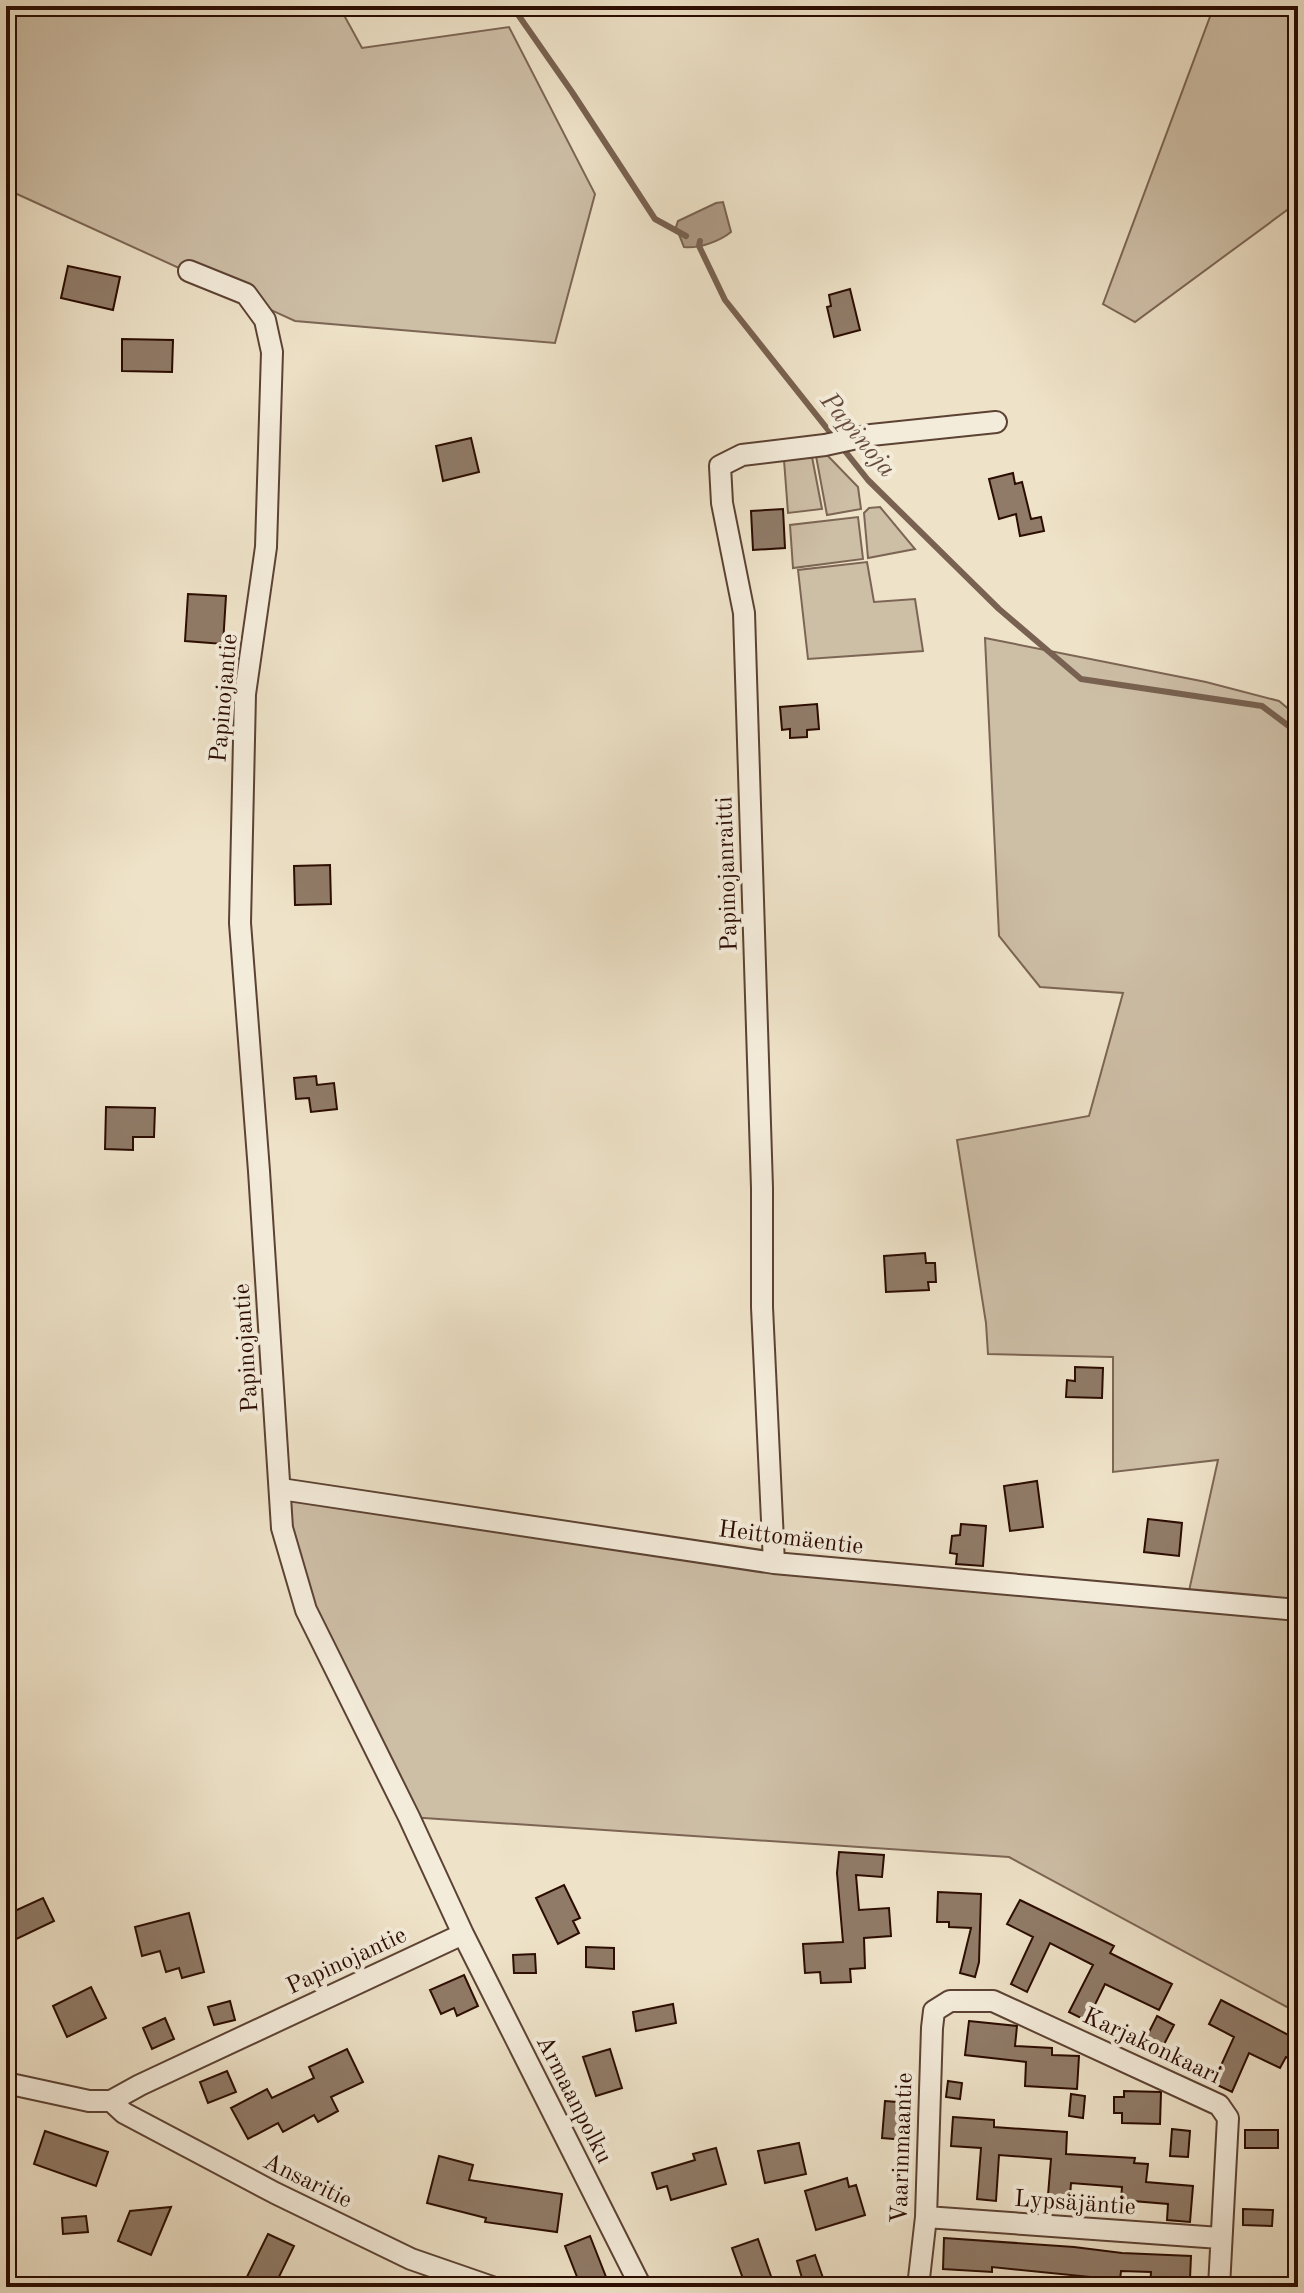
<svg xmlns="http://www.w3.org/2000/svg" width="1304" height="2293" font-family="'Old Standard TT',serif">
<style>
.green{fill:#cdbea6;stroke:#7c6554;stroke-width:2}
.water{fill:#ac9984;stroke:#786150;stroke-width:2}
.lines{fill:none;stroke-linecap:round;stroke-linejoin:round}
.stream{stroke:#786150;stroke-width:6}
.building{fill:#907b68;stroke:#2b0c01;stroke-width:2}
.minor-casing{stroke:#5c4233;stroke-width:24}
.minor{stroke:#f4ecdb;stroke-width:20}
.labels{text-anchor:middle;stroke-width:8;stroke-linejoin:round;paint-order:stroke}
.street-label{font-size:24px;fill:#2b0c01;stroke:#f4ecdb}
.water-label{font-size:26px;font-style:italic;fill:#654b3c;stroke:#f4ecdb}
</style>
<rect width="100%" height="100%" fill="#eee2c8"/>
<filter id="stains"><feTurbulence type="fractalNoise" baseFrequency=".0025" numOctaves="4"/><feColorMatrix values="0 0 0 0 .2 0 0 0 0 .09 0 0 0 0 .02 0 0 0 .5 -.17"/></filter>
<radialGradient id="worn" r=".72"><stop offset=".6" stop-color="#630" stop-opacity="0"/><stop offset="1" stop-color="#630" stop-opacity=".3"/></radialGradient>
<path class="green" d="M6 6H339L362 48 509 27 595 194 555 343 295 321 6 189Z
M1214 6H1298V202L1135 322 1103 304Z
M827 455 858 487 861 509 827 515 816 456Z
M812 457 822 509 788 513 784 460Z
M880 507 915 549 868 558 864 513 869 508Z
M858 517 863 559 793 568 790 525Z
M867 562 874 602 915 599 923 651 808 659 798 570Z
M985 638 1206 682 1279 701 1298 717V2013L1009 1857 409 1817 306 1610 281 1489 774 1563 1187 1600 1218 1460 1113 1472V1357L988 1354 986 1323 957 1140 1089 1116 1123 993 1040 987 999 936Z"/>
<path class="water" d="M723 202 731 232C720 241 699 249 684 247L676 227 678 221 716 203Z"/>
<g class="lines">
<path class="stream" d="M512 6 572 92 655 219 686 236
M700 241 699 246 725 300 868 480 999 609 1081 679 1262 706 1298 733"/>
</g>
<path class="building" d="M68 266 120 277 113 310 61 298Z
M850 289 860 330 834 337 827 307 831 306 829 295Z
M122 339 173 340 172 372 122 371Z
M471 438 479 472 443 481 436 446Z
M1013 473 1015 484 1022 482 1031 519 1041 517 1044 531 1020 536 1016 514 999 519 989 479Z
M783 509 785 548 753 550 751 511Z
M188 594 226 596 223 644 185 641Z
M817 704 819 729 807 730V737L790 738V729L782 730 780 707Z
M330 865 331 904 295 905 294 866Z
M316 1076 317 1085 334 1083 337 1109 311 1112 309 1098 296 1099 294 1078Z
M106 1107 155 1108 154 1137H133V1150L105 1149Z
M925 1253 926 1263H935L936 1282H928L929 1290 886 1292 884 1256Z
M1075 1367 1103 1368 1102 1398 1066 1397 1067 1380 1075 1381Z
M1037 1481 1043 1527 1010 1531 1004 1486Z
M1148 1519 1182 1523 1179 1556 1144 1552Z
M961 1524 986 1526 983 1566 956 1564 957 1554 950 1553 952 1536 960 1535Z
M839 1852 884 1855 882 1877 856 1875 859 1910 889 1908 891 1936 864 1938 865 1968 850 1969 851 1982 821 1983 820 1972 805 1973 803 1944 843 1942 837 1873Z
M564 1885 580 1918 573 1921 579 1933 558 1944 536 1898Z
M938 1892 981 1894 979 1962 975 1977 960 1973 971 1928 949 1927V1922H937Z
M43 1898 54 1921 6 1944V1915Z
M1020 1900 1114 1946 1110 1953 1172 1984 1159 2010 1105 1984 1087 2021 1069 2012 1093 1965 1050 1943 1027 1992 1011 1984 1033 1937 1007 1924Z
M189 1913 204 1972 182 1978 179 1968 166 1972 160 1951 142 1956 135 1927Z
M586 1947 614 1948V1969L586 1967Z
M535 1954 536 1973H514L513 1955Z
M464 1975 478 2006 457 2016 454 2008 441 2014 430 1990Z
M91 1987 106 2018 67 2037 53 2006Z
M1221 2000 1298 2040V2062L1286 2057 1280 2068 1249 2053 1232 2092 1213 2083 1234 2037 1209 2024Z
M230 2001 235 2020 214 2025 208 2007Z
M673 2004 676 2023 636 2031 633 2012Z
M1157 2016 1174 2025 1159 2054 1142 2046Z
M165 2018 174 2039 152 2049 143 2028Z
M969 2021 1017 2026 1015 2046 1052 2048V2055L1079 2056 1077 2089 1025 2086 1026 2062 965 2055Z
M347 2049 363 2082 331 2097 338 2111 318 2122 314 2115 283 2132 278 2123 248 2139 231 2108 267 2089 272 2098 314 2078 309 2067Z
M610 2049 622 2088 596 2096 583 2057Z
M227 2071 236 2092 208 2103 200 2082Z
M948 2081 962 2083 960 2099 946 2097Z
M1124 2091 1161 2092 1160 2124 1122 2123V2113H1114V2097H1124Z
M1071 2094 1085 2096 1083 2118 1069 2116Z
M885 2101 909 2103 906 2140 882 2138Z
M953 2117 994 2120V2127L1067 2132 1066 2154 1135 2158 1134 2163 1148 2164 1146 2182 1193 2186 1190 2222 1167 2220 1168 2204 1121 2200 1122 2187 1071 2183 1069 2209 1047 2207 1051 2159 999 2155 996 2201 977 2199 981 2148 951 2146Z
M1172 2129 1190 2131 1188 2157 1170 2156Z
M1245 2130H1278V2148H1245Z
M45 2131 108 2152 96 2186 34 2164Z
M799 2143 806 2174 765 2183 758 2151Z
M716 2148 726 2184 671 2200 667 2186 657 2189 652 2173 695 2160 693 2154Z
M439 2156 473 2165 469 2180 562 2194 557 2232 485 2222 486 2218 427 2203Z
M847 2178 849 2187 856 2185 865 2215 816 2230 805 2191Z
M171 2207 151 2255 118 2241 130 2211Z
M1243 2209 1273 2210 1272 2226 1243 2225Z
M86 2216 88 2232 63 2234 62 2218Z
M268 2234 294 2246 274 2287H242Z
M590 2236 606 2277 581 2287 565 2246Z
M944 2238 1074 2247 1122 2253 1191 2256 1190 2279H1181L1180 2287H1150L1151 2272 1121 2271 1120 2280 992 2267V2272L943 2269Z
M758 2239 772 2279 746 2287 732 2248Z
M815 2255 823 2278 804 2285 797 2261Z"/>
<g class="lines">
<g class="minor-casing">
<path id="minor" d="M281 1489 774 1563 1298 1610
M774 1563 762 1307V1188L744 613 722 503 720 466 742 455 825 445 871 435 996 422
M463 1934 641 2287
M6 2083 89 2101H111L140 2085 463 1934 409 1817 306 1610 282 1528 259 1171 240 923 245 694 266 547 272 352 265 320 246 294 189 271
M111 2101 124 2113 275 2193 411 2259 492 2287
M926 2217 1220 2238
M918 2287 926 2217 932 2028 934 2011 950 2001H993L1219 2105 1228 2118 1219 2287"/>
</g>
<use href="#minor" class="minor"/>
</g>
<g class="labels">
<g class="street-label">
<text transform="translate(223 698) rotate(-85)" y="8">Papinojantie</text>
<text transform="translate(726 874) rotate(-92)" y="8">Papinojanraitti</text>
<text transform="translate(245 1348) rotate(-94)" y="8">Papinojantie</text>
<text transform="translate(791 1537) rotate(7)" y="8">Heittomäentie</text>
<text transform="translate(346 1960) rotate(-25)" y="8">Papinojantie</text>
<text transform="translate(1152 2045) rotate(25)" y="8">Karjakonkaari</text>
<text transform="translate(575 2099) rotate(63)" y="8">Armaanpolku</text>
<text transform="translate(901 2148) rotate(-88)" y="8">Vaarinmaantie</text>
<text transform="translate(308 2180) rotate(26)" y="8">Ansaritie</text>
<text transform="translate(1075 2202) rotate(4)" y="8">Lypsäjäntie</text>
</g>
<g class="water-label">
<text transform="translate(859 434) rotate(50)" y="9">Papinoja</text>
</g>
</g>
<rect width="1304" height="2293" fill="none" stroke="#eee2c8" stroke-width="32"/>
<rect x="8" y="8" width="1288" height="2277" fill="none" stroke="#2b0c01" stroke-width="4"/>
<rect x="16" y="16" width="1272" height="2261" fill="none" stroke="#2b0c01" stroke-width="2"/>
<rect width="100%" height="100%" filter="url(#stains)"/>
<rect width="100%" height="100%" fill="url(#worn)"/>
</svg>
